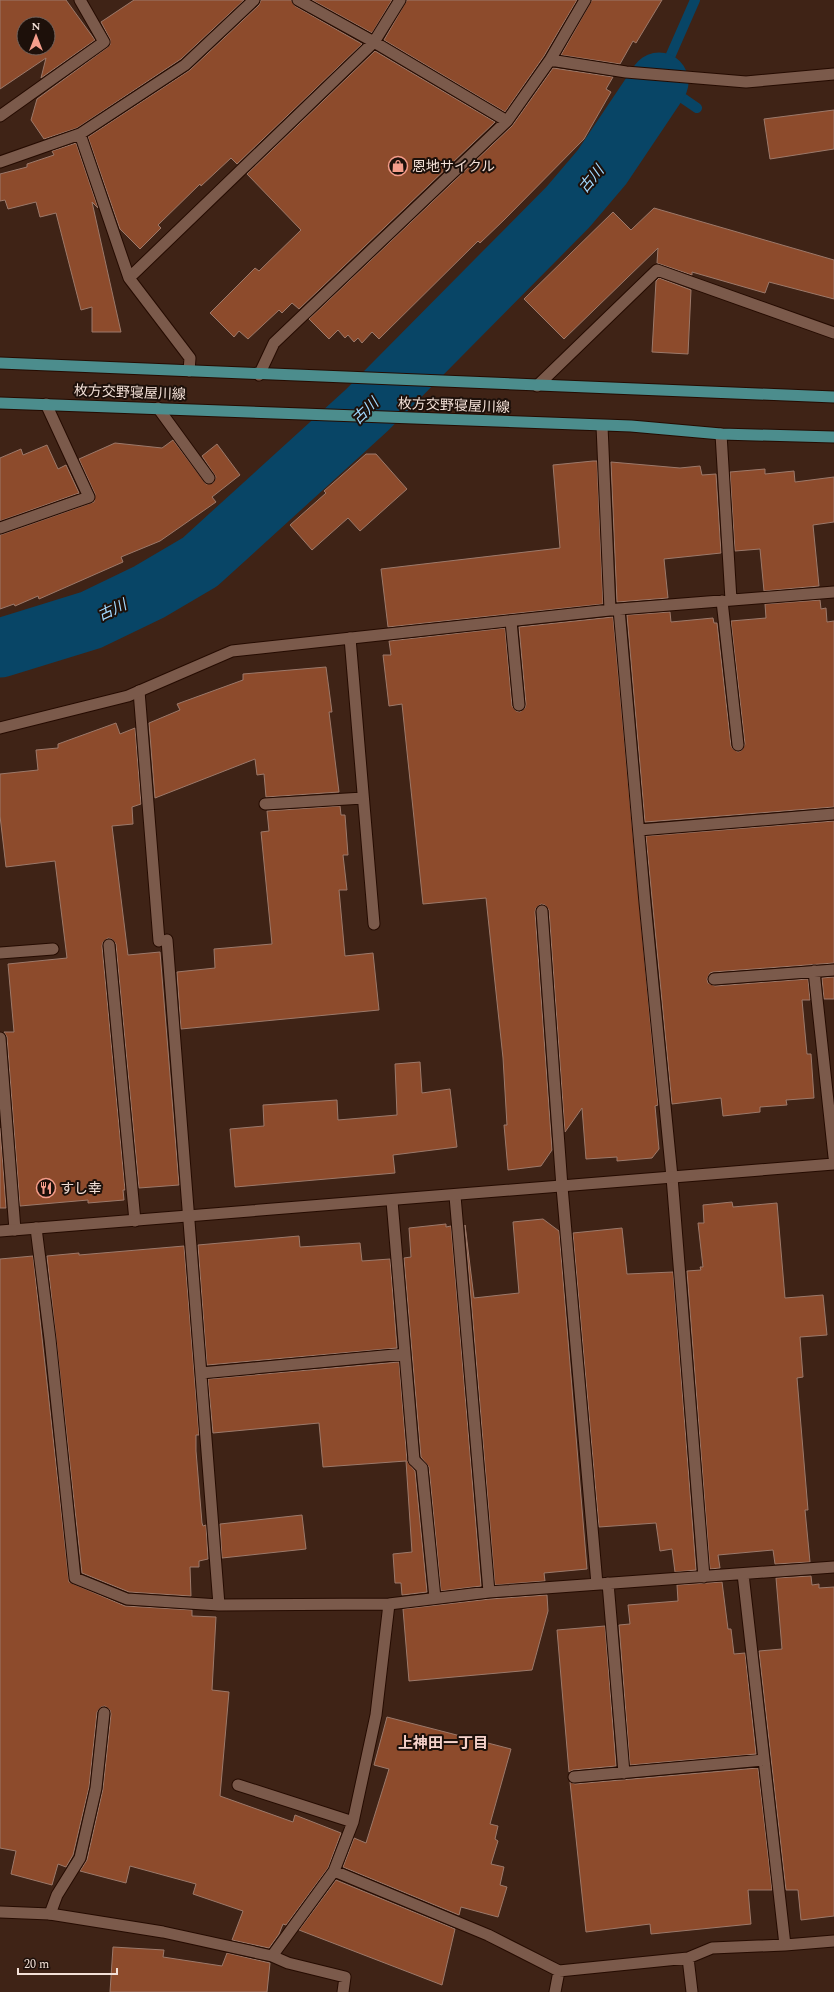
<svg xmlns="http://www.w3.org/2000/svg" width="834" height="1992" font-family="Spectral,'Noto Sans JP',serif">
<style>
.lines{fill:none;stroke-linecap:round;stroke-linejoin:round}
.stream{stroke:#084566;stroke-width:10}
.river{stroke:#084566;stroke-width:59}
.building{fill:#8d4b2c;stroke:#9c796a;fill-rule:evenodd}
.service-casing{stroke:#250b01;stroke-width:13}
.minor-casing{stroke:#250b01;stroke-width:13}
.tertiary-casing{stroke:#250b01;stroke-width:13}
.primary-casing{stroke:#250b01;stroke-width:13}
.service{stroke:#7b5a4b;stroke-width:11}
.minor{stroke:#7b5a4b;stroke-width:11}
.tertiary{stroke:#7b5a4b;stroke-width:11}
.primary{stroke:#4c8d8d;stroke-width:11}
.labels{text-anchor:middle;stroke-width:4;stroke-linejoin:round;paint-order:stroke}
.poi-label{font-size:14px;fill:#f3e0d7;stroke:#1d100a;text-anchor:start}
.street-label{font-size:14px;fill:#f3e0d7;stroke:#1d100a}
.water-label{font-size:15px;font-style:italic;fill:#a2d9ff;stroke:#1d100a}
.neighbourhood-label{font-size:15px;font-weight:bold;fill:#f5d2cb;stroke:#1d100a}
</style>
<rect width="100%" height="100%" fill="#3f2316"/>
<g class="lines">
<path class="stream" d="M695 0 659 82 697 108"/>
<path class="river" d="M0 648 91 620 149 592 200 562 367 410 568 207 602 167 659 82"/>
</g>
<path class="building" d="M0 0H66L95 40 41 78 46 58 0 89ZM24 24H48V48H24Z
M134 0H244L181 59 77 128 44 139 31 120 37 99 108 47 110 45V39L101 22Z
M261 0H291L295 6 362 44 237 164 231 158 201 186 200 184 158 225 161 228 140 249 120 229 88 137 190 70 259 5Z
M312 0H392L372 33Z
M407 0H577L544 56 505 112 384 40Z
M592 0H662L636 43 633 41 620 64 561 55Z
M375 51 495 122 299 309 292 303 282 313 279 310 248 339 239 331 234 337 210 313 255 268 259 271 301 230 247 174Z
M553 68 613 77 606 89 611 92 584 139 504 220 480 243 478 241 379 339 372 332 362 343 358 338 354 342 348 335 345 338 338 330 329 339 309 319 512 126Z
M834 110V149L770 159 764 119Z
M76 143 98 208 92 202 121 332H92V307L81 310 56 213 40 217 36 202 8 209 5 200 0 201V174L27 167V164L54 155 52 151Z
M654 208 834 260V299L769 282 765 293 692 272V275L657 263 658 248 564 339 524 299 613 212 631 230Z
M659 278 691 290 688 354 652 352 656 281Z
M173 440 206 484 213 483 216 477 202 456 217 444 240 475 212 497 216 502 160 541 121 557 123 562 39 599 38 596 15 606 14 604 0 609V535L94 502 95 494 79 459 115 443 162 448Z
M47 445 58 469 66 465 79 493 0 521V458L21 449 23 455Z
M366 454H376L407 489 360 531 348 518 312 550 290 525 326 493 324 491Z
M593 461H597L603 604 388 627 381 569 560 548 553 465Z
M611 462 680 468 700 466 702 475 716 474 721 553 664 559 668 598 617 602Z
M765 469V474L794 471 795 482 834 477V522L813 525 819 586 764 591 760 549 735 551 730 472Z
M820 600 821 609 826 608 827 622 834 621V807L645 822 627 615 670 612 671 622 713 618 714 623H717L731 746 733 749 738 752 742 750 745 744 731 621 766 618 765 604Z
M613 617 658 1105 655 1106 659 1149 652 1158 617 1161V1157L586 1159 582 1108 565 1132 549 910 545 905 541 904 536 908 535 912 552 1150 541 1166 508 1170 504 1125H507L503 1058 486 898 423 904 402 704 389 706 383 655H391L389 641 505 628 512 706 516 711 520 712 525 708 526 704 519 627Z
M326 667 332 712H329L339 792 266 797 264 774 257 775 255 759 155 798 149 723 180 710 177 704 243 680V674Z
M116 723 120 734 135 728 141 804 132 807 133 824 112 826 128 955 160 952 179 1185 139 1188 116 944 112 939 108 938 103 942 102 946 125 1190H123L124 1200 88 1203V1200L20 1206 7 1037 4 1032H14L8 964 67 958 55 861 6 867 0 816V774L38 770 36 750 58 748V744Z
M340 806 341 815H345L348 855H343L347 890H339L345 956 373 953 379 1010 181 1029 177 972 215 968 214 949 272 944 261 832 269 831 267 811Z
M834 821V963L713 972 710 973 707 979 708 983 715 986 808 979 810 1000H802L807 1054H811L814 1098 786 1100 787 1105 760 1107V1112L723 1116 721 1098 672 1104 646 836Z
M834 977V999H824L822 978Z
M420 1062 422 1093 450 1089 457 1147 393 1155 395 1173 235 1187 230 1129 264 1126 263 1105 337 1100 338 1120 397 1115 395 1064Z
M0 1128 6 1208H0Z
M732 1202 733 1207 777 1203 785 1298 823 1295 827 1335 800 1337 803 1377 797 1378 808 1510H805L810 1562 775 1564 773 1550 718 1555 720 1568 710 1569 687 1271 701 1270 700 1267H703L698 1223H704L703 1205Z
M543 1219 559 1231 587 1569 544 1573 545 1581 495 1585 465 1225 474 1298 519 1293 513 1222Z
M446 1224V1227L451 1226 481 1586 441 1591 429 1467 421 1457 404 1258 411 1257 409 1228Z
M622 1228 627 1274 673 1272 696 1570 675 1572 672 1549 660 1551 656 1523 599 1527 573 1233Z
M299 1236 300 1247 360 1243 362 1261 390 1259 397 1348 207 1365 198 1245Z
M184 1246 199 1435H196V1451L202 1523 203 1526 206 1525 208 1559 199 1561V1567H190L191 1596 129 1592 82 1573 47 1256 79 1253V1255Z
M33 1256 69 1582 125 1606 192 1610V1616L216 1617 212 1690 229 1692 220 1796 293 1822 295 1815 341 1833 328 1868 286 1925 283 1924 279 1934 269 1948 232 1940 243 1911 193 1894 196 1884 130 1866 126 1883 80 1871 87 1860 103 1789 111 1714 110 1710 105 1706 101 1707 97 1712 89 1787 73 1855 66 1867 58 1864 52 1885 11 1874 16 1851 0 1848V1259Z
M399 1362 407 1461 415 1471 427 1592 402 1595 401 1583H395L393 1554 412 1552 406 1461 323 1467 319 1423 213 1433 208 1379Z
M302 1515 306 1549 222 1558 220 1524Z
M811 1576 812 1585 819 1584V1588L834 1587V1916L801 1920 798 1890H786L759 1651 782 1649 776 1578Z
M722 1582 728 1629H731L734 1654 745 1653 756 1754 630 1765 619 1625 630 1624 628 1605 678 1601 677 1585Z
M547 1595 548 1611 532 1670 409 1681 403 1609 490 1599Z
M605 1626 616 1766 573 1770 569 1772 557 1630Z
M387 1717 511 1749 490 1824 498 1826 495 1839 498 1841 491 1864 504 1867 500 1885 507 1887 498 1917 461 1907 459 1915 343 1867 354 1838 366 1843 389 1769 374 1765Z
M758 1768 772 1890H748L751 1924 651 1934 650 1924 586 1932 570 1782 575 1784Z
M336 1880 455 1929 442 1985 299 1930Z
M113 1947 164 1950 163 1957 222 1966 227 1953 270 1963 267 1992H110Z"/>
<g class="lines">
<g class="service-casing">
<path id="service" d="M158 408 209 478
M722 601 738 745
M511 621 519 705
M350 638 374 924
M139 691 159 941
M265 804 363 798
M414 1460 422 1468 435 1598
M50 1914 57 1895 80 1858 96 1788 104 1713"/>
</g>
<g class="minor-casing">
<path id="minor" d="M298 0 374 42 507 121
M550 60 585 0
M0 116 104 42 80 0
M80 134 129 278 190 358 189 371
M0 162 80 134 185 65 254 0
M129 278 374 42 400 0
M259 375 274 343 507 121 550 60 626 72 746 82 834 74
M537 386 657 270 834 333
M602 426 610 610
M721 434 731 600
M0 528 89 497 46 404
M619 609 645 903 672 1177 704 1577
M0 728 128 696 232 651 619 609 834 592
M639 830 834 814
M542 911 562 1187 597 1584
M167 940 219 1605
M109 945 135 1221
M0 953 53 949
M814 971 834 1157
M714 979 834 970
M0 1038 15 1230
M455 1196 489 1592
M392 1201 414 1460
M36 1228 50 1339 75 1578 127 1599 219 1605 389 1604 489 1592 834 1567
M201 1373 405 1354
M743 1574 785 1945
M608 1583 624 1773
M574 1777 764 1760
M238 1785 353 1822
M334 1871 488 1935 559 1971 688 1958 712 1948 785 1945 834 1941
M0 1912 50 1914 163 1932 272 1956 334 1871 353 1822 376 1715 389 1604
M272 1956 288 1963 345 1977 343 1992
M688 1958 692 1992
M555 1992 559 1971"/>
</g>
<g class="tertiary-casing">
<path id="tertiary" d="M0 1231 834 1164"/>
</g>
<g class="primary-casing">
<path id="primary" d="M0 363 834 397
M0 403 631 426 721 434 834 437"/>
</g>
<use href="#service" class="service"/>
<use href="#minor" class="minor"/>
<use href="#tertiary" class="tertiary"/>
<use href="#primary" class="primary"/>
</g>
<defs>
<g id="shop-ring" transform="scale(1)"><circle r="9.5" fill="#1d100a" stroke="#f49d8b" stroke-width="1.5"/><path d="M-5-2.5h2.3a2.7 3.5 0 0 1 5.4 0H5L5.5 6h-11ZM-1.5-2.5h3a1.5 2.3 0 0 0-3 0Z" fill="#f49d8b"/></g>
<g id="restaurant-ring" transform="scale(1)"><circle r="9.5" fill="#1d100a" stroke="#f49d8b" stroke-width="1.5"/><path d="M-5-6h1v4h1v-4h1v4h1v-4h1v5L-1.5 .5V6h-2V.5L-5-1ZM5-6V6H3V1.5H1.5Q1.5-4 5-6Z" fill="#f49d8b"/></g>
</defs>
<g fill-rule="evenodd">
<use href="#shop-ring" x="398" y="166"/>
<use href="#restaurant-ring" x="46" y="1188"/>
</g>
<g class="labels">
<g class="poi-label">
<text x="412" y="171">恩地サイクル</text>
<text x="60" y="1193">すし幸</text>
</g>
<g class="street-label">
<text transform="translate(130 392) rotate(2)" y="5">枚方交野寝屋川線</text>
<text transform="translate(454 405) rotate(2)" y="5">枚方交野寝屋川線</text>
</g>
<g class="water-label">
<text transform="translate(591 179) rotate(-50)" y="5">古川</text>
<text transform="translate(365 411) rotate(-44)" y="5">古川</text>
<text transform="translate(112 610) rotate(-25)" y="5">古川</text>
</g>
<g class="neighbourhood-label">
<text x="443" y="1748">上神田一丁目</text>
</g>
</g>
<g transform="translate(36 36)"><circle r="19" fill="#1d100a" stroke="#73635c"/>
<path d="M0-3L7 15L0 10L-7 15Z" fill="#f49d8b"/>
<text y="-6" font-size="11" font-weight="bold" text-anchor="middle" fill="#f3e0d7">N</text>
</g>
<path d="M18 1968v6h99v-6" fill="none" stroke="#f3e0d7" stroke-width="2"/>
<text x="24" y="1968" font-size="12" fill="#f3e0d7" stroke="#1d100a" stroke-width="3" paint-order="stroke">20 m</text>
</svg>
